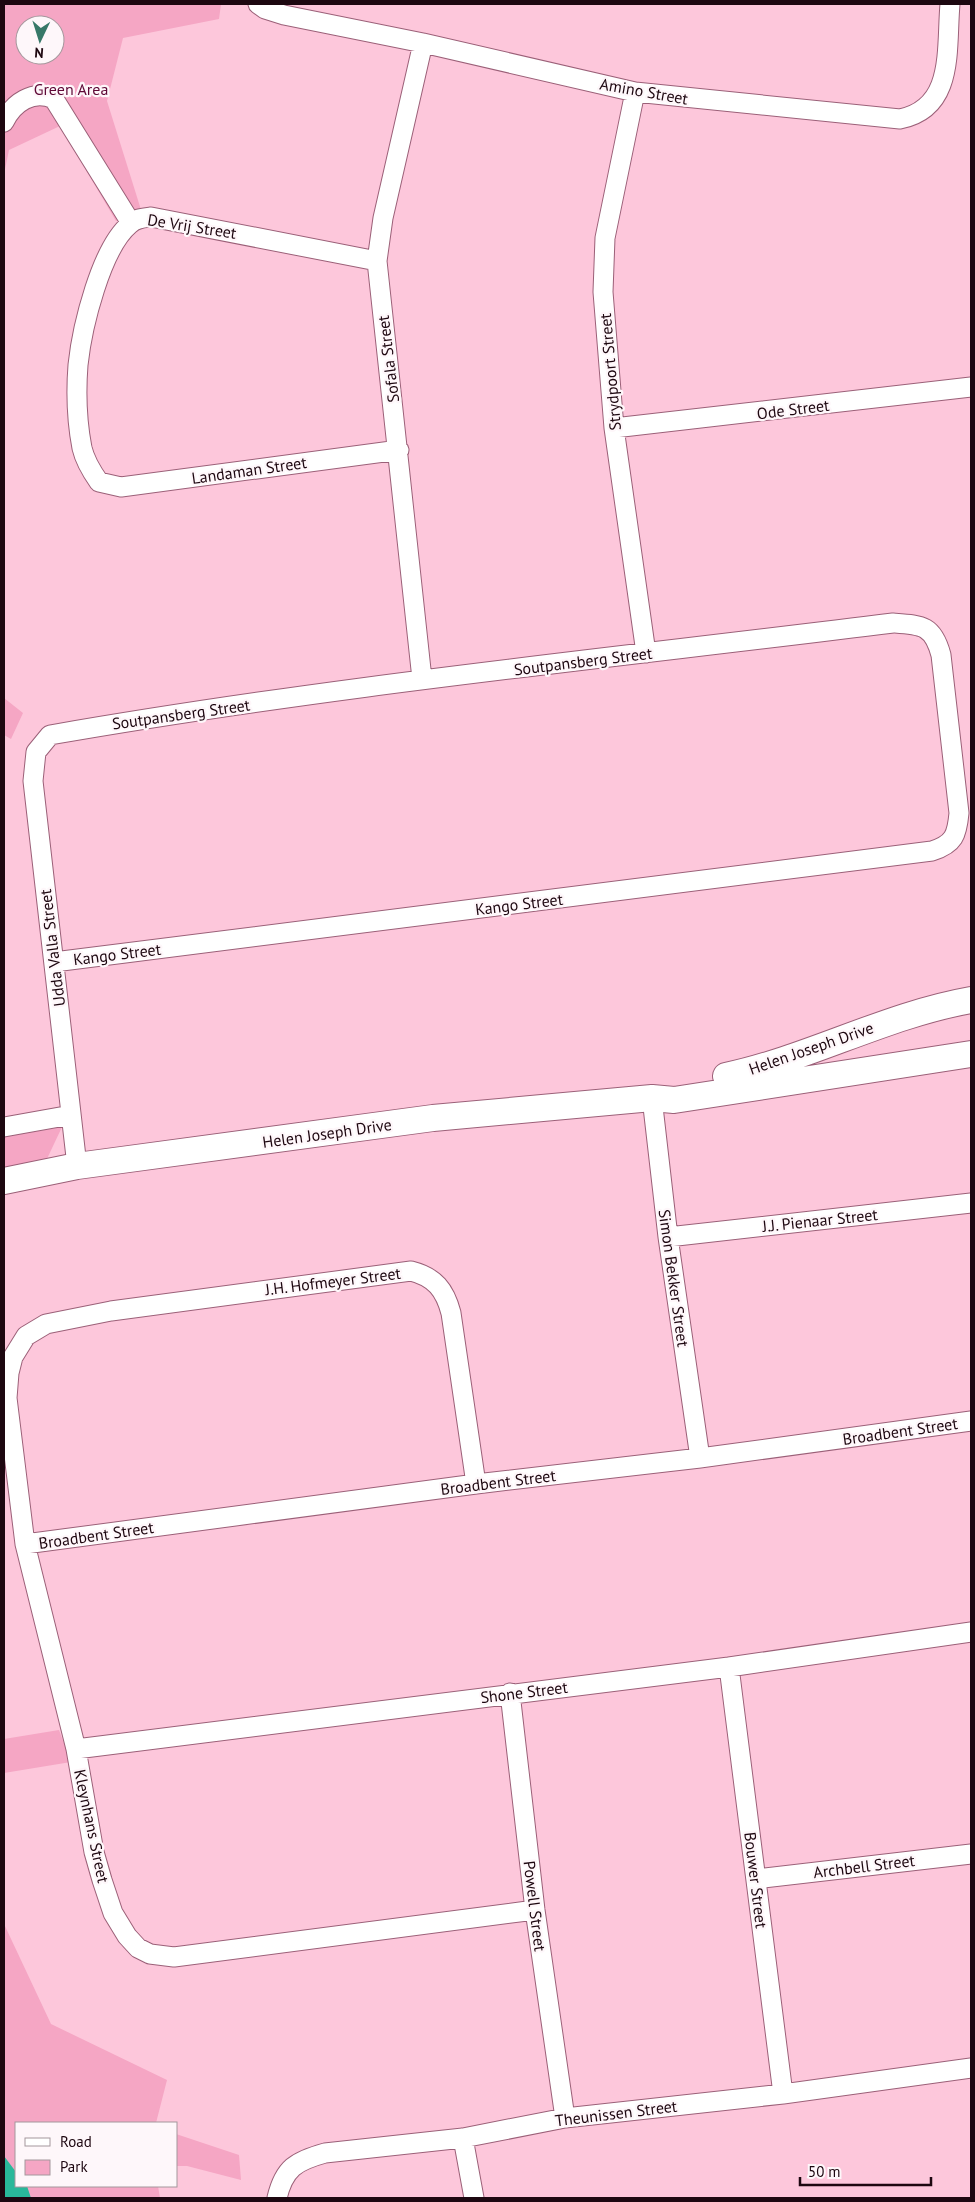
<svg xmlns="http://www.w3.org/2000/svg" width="975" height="2202" font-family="'PT Sans',sans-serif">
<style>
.green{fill:#f5a6c4;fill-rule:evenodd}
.water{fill:#29b89a}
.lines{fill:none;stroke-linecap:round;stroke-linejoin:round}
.street-casing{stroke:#9b6078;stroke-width:21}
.secondary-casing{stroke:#9b6078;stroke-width:28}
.street{stroke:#fff;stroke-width:19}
.secondary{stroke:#fff;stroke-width:26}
.labels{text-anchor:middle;stroke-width:4.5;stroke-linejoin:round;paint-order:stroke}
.park-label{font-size:16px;fill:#5f0937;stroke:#fef7fa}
.street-label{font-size:16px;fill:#1d0710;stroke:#fef7fa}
</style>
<rect width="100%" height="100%" fill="#fdc7db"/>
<path class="green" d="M4 4H221L219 19 123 38 107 101 142 213 116 221 60 126 9 150 4 174ZM25 25H55V55H25Z
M4 698 23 713 11 739 4 735Z
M62 1127 45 1163 4 1171V1137Z
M59 1730 71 1762 4 1773V1739Z
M4 1924 51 2024 167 2080 156 2123H16V2186H158L160 2198H4Z
M176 2134 239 2155 241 2180 187 2166H176Z"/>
<path class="water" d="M4 2156 16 2172V2186H27L31 2198H4Z"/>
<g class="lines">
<g class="street-casing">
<path id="street" d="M258 4 265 9 284 15 423 43 635 92 900 119C955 108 946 49 950 4
M635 92 605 238 603 292 614 428 646 653
M4 122C13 103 33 89 54 99L131 223
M377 261 151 217C143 218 136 218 130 224 101 248 82 327 78 365 76 391 77 422 82 448 85 461 92 472 99 482L121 487 399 450
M614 428 971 387
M422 679 377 261 383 218 423 43
M54 962 932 851C954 844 957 835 959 813L941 655C933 625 922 625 893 623 612 658 330 686 50 735L36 752 33 781 77 1166
M652 1098 668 1237 700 1458
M4 1127 71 1115
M668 1237 971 1203
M476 1484 451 1313C445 1290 435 1277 411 1271L111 1311 46 1324 26 1336 13 1357 9 1373 7 1398 25 1544 76 1749 94 1852 102 1880 113 1913 127 1936 138 1948 150 1954 174 1957 535 1910
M25 1544 476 1484 700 1458 971 1421
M729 1667 783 2094
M510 1693 535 1910 565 2118
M76 1749 729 1667 971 1632
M756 1879 971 1854
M463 2138 474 2198
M277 2198C284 2168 296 2161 325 2153L463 2138 565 2118 783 2094 971 2068"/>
</g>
<g class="secondary-casing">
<path id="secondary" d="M726 1076C810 1058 886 1015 971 1000
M4 1181 77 1166 433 1118 652 1098 674 1100 971 1054"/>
</g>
<use href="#street" class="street"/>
<use href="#secondary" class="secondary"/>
</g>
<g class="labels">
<g class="park-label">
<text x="71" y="95">Green Area</text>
</g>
<g class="street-label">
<text transform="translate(644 91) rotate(10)" y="6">Amino Street</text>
<text transform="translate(192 226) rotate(9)" y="6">De Vrij Street</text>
<text transform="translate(388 359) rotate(-97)" y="6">Sofala Street</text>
<text transform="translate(610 372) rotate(-95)" y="6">Strydpoort Street</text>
<text transform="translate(793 409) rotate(-7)" y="6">Ode Street</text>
<text transform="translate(249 470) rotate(-8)" y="6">Landaman Street</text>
<text transform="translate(583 661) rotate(-7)" y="6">Soutpansberg Street</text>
<text transform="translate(181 714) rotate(-8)" y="6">Soutpansberg Street</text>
<text transform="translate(519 904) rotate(-7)" y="6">Kango Street</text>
<text transform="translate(52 948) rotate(-97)" y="6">Udda Valla Street</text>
<text transform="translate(117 954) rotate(-7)" y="6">Kango Street</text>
<text transform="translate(811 1048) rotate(-19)" y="6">Helen Joseph Drive</text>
<text transform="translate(327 1133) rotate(-8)" y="6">Helen Joseph Drive</text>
<text transform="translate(820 1220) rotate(-6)" y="6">J.J. Pienaar Street</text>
<text transform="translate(674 1278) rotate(82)" y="6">Simon Bekker Street</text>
<text transform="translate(333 1281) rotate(-7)" y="6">J.H. Hofmeyer Street</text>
<text transform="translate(900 1431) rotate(-8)" y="6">Broadbent Street</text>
<text transform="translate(498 1482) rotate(-7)" y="6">Broadbent Street</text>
<text transform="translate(96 1535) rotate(-8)" y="6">Broadbent Street</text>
<text transform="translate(524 1692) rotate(-7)" y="6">Shone Street</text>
<text transform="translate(92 1826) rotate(78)" y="6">Kleynhans Street</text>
<text transform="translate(864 1866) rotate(-7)" y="6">Archbell Street</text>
<text transform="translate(756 1880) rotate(83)" y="6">Bouwer Street</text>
<text transform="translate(535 1906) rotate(83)" y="6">Powell Street</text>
<text transform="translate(616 2113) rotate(-7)" y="6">Theunissen Street</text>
</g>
</g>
<rect width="975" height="2202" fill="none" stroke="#1d0710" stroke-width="10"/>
<rect x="15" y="2122" width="162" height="65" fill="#fef7fa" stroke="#a4979c"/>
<rect x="25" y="2138" width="25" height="8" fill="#ffffff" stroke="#a4979c"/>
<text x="60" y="2147" font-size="15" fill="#1d0710">Road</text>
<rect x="25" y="2160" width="25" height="15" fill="#f5a6c4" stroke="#a4979c"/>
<text x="60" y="2172" font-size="15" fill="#1d0710">Park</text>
<g transform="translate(40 40) rotate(184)"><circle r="24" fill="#fef7fa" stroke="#a4979c"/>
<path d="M0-4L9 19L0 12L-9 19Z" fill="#377868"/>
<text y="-8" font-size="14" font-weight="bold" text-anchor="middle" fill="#1d0710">N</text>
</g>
<path d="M800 2177v8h131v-8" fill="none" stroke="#1d0710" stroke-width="2.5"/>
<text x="808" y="2177" font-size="15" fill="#1d0710" stroke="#fef7fa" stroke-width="4" paint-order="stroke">50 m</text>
</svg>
